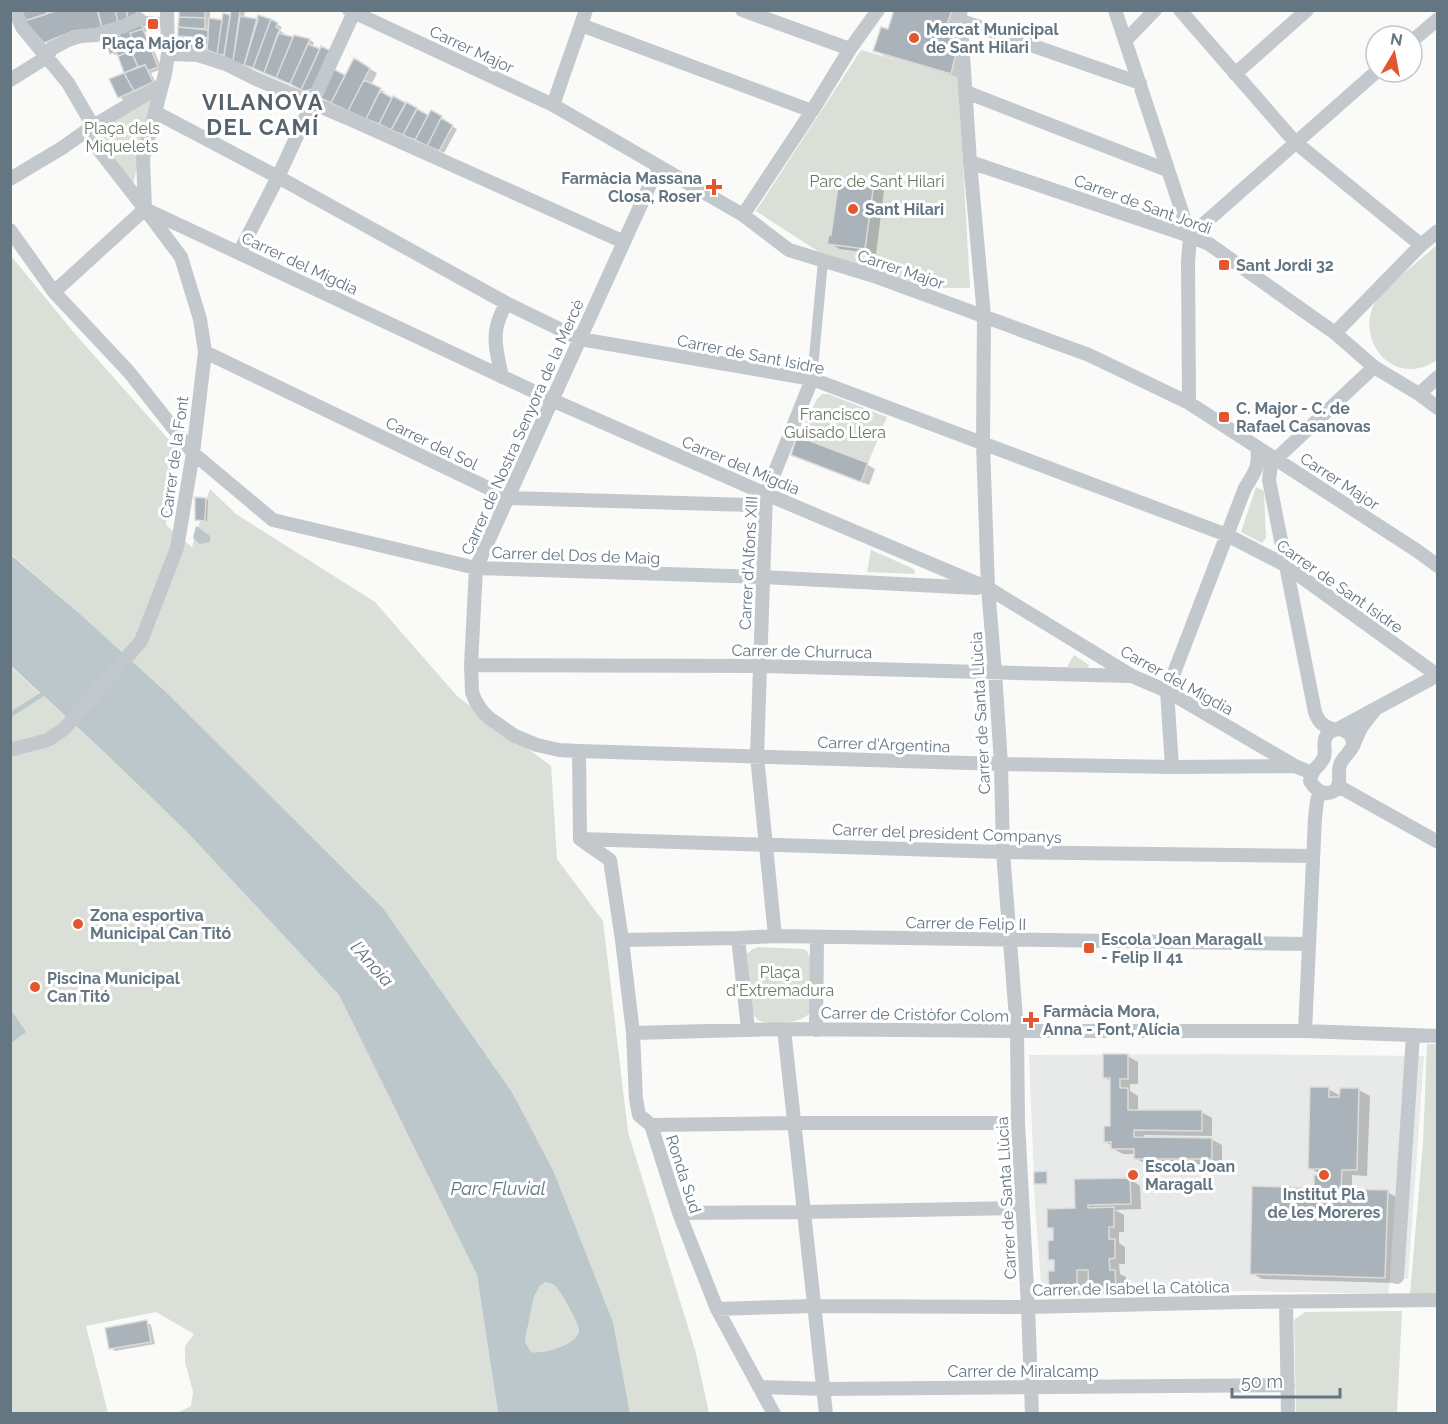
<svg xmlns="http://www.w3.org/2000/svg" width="1448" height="1424" font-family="Raleway,sans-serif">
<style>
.built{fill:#e8e9e9}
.green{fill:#dadfd7}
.water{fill:#bbc7cb;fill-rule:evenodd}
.shadow{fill:#0003}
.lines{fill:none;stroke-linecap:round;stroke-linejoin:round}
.stream{stroke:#bbc7cb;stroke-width:4.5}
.building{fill:#aab3b9;stroke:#dcdcda;stroke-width:1.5}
.pedestrian{stroke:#c3c8cc;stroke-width:10}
.minor{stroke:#c3c8cc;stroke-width:14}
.poi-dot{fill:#e4572e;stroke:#fff;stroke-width:2}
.labels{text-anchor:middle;stroke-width:6;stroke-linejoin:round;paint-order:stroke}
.poi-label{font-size:16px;font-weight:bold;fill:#657683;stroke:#fff;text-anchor:start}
.street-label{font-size:16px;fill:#657683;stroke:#fff}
.park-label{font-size:16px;fill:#687a64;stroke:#fff}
.water-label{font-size:18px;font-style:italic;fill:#60757c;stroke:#fff}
.district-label{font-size:22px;font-weight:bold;letter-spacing:1.5px;fill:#57646e;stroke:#fff}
</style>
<rect width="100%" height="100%" fill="#fafaf8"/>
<path class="built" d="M1215 1054 1424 1056 1408 1279H1390L1388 1294 1244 1291 1042 1297 1035 1204 1029 1055Z"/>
<path class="green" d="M861 50 958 77 970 288H925L819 252 756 211Z
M153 94 133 185 92 133Z
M1437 245V360C1429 365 1421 369 1411 369 1381 369 1362 336 1372 309 1378 291 1422 259 1437 245Z
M11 256 76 335 177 449 166 525 192 547 210 489 236 514 375 602 457 696 551 766 557 859 603 921 628 1132 696 1353 709 1413H630L613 1322 554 1172 512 1092 383 908 166 692 80 614 11 554Z
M822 394H828L887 417 868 463 798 436 817 399Z
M1256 487 1264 491 1266 538 1262 543 1241 532Z
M871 550 914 569 915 573 914 574 867 572Z
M1074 655 1089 665 1088 668 1067 667Z
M10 666 100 748 187 832 339 995 477 1275 498 1413H177L191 1406 193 1392 185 1362V1346L194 1334 156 1312 86 1326 108 1413H11Z
M758 947 803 949 806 950 810 957V1013C798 1025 779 1022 763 1022L758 1020 751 1012 747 954 753 949Z
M1427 1044H1437V1294H1410L1423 1143Z
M545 1282C549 1283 551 1282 554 1285 560 1289 579 1324 579 1330 578 1345 544 1354 531 1352L525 1342 526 1335 534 1297 540 1286Z
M1402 1311 1397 1413H1296L1294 1320 1305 1312Z"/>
<path class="water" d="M196 526 210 536V542L200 544 193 538Z
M10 554 80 614 166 692 383 908 512 1092 554 1172 613 1322 630 1413H498L477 1275 339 995 187 832 100 748 11 666ZM545 1282C549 1283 551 1283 554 1285 560 1289 579 1324 579 1330 578 1345 544 1354 531 1352L525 1342 526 1335 534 1297 540 1286Z
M11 1010 26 1032 11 1043H10Z"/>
<path class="shadow" d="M22 10H52L53 14 63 10H137L140 23 144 26 147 31 145 32 150 46 153 48 162 69 151 73 157 85 124 100 119 97 126 74 118 55H116L111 53 104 37 55 48 45 42Z
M181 10H216L210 11V19L224 22V15L232 17 233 10H245L244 18 270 21 282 27 280 31 284 33 283 36 294 39 295 37 310 40 314 43 312 47 335 55 310 93 282 80 230 59 226 56 213 52 184 50 179 47Z
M904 10H964L961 78 885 56 875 50Z
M354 60 377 73 371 85 385 92 384 95 405 104 429 117 431 112 446 120 445 122 457 129 444 153 325 99 334 71 346 77Z
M874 185 884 191 876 254 840 249 829 243 832 236Z
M798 438 868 465 875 469 869 485 800 459 792 454Z
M206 499 208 500 207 521 198 520 196 519Z
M1127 1056 1138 1062V1084H1130V1091L1138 1096V1111L1201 1112 1212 1118V1136L1144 1135V1139H1211L1222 1145V1164H1146L1135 1158V1154H1123L1112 1148 1113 1146 1105 1142 1112 1127V1082L1104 1077Z
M1328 1089 1341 1096V1089L1359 1090 1370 1096 1367 1176 1352 1175V1191L1387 1192 1398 1198 1395 1283 1262 1279 1252 1273 1325 1177 1310 1168Z
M1130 1179 1140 1186 1141 1209 1115 1210 1124 1215V1232H1119V1243L1125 1247V1264H1119L1120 1274 1126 1277V1294H1101L1087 1287V1295H1061L1050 1289 1056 1272 1055 1262 1050 1259 1055 1242V1231L1049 1227 1076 1209Z
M147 1322 151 1325 155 1344 115 1351 111 1348Z"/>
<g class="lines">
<path class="stream" d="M10 715 46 692"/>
</g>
<path class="building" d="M20 10H46L47 14 24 21Z
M58 10H97L102 28 92 32 73 31 44 43 24 21Z
M102 10H115L118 22 102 28 98 11Z
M115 10H126L128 19 118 22Z
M126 10H136L138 17 128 19Z
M179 10H205V18L179 17Z
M231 10H240L233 61 224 57Z
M894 10H952L947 24 954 26 949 47 957 49 951 74 873 51 881 27 888 29Z
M223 13 230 15 224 55 217 54Z
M258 15 271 19 253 68 244 65Z
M240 16 258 19 244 66 233 61Z
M179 17 205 18V29L178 27Z
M209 18 222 20 217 54 207 50Z
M271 19 278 23 276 27 280 29 264 73 253 68Z
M140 21 143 29 130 33 136 48 126 53 118 31Z
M178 27 208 30V38L178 36Z
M143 29 149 44 136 48 130 33Z
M118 31 126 53 118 56 116 52 110 54 102 35Z
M278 33 293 37 276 78 264 73Z
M294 35 310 39 290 84 276 78Z
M178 36 208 38 207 50 177 48Z
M149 44 158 67 148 71 145 65 138 67 131 51Z
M308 44 320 49 301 90 290 84Z
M321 46 331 51 313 89 304 91 301 90Z
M131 51 138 67 124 73 118 56Z
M354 58 370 68 348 111 331 103Z
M145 65 153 82 134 91 124 73Z
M333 69 345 75 331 103 319 97Z
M124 73 134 91 118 98 109 79Z
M364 80 381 88 366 119 348 111Z
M380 91 392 98 379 124 366 119Z
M393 96 406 103 391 130 379 124Z
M406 102 417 108 403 135 391 130Z
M417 109 428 115 415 140 403 135Z
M431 110 442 116 427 146 415 140Z
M441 118 453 125 439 151 427 146Z
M839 179 874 183 865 249 827 244 829 234 831 235Z
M797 436 868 463 861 482 791 455Z
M195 497 206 498 205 521 195 520Z
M1103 1054H1128V1079H1120V1088H1128V1110H1202V1131L1134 1130V1137L1212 1138V1159H1134V1149H1111V1142H1104V1126H1110V1078H1103Z
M1310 1087H1329V1097H1339L1340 1088H1359L1357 1170H1342L1341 1189 1388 1190 1385 1278 1250 1274 1252 1186 1314 1188V1175H1320V1169H1308Z
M1047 1171V1184H1034V1172Z
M1130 1178 1131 1204 1088 1205V1208L1114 1207V1227H1109V1239H1115V1258L1109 1259 1110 1270H1115L1116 1288 1089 1289 1088 1270H1077V1289L1049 1290 1048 1271H1054V1260H1048V1241L1053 1240V1228H1047V1209L1075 1208 1074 1179Z
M147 1320 151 1342 109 1349 105 1328Z"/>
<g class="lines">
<path class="pedestrian" d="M144 21 167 23
M812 379 823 261"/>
<path class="minor" d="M15 10 22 27 68 83 93 126
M349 10 553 105 743 215 789 250 874 276 1089 355 1189 403 1416 550 1438 566
M742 10 850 49
M960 10 970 162 984 316 983 444 988 588 995 672 1001 764 1003 852 1017 1031 1018 1123 1028 1307 1032 1414
M1115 10 1190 236 1188 262 1189 403
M1180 10 1295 142 1421 245
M962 21 1140 83
M581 25 812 111
M1125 41 1155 10
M1412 41 1438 19
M168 54 198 55 226 64 256 79 352 120 624 242
M1235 74 1307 10
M10 80 47 57 51 49 68 40 80 36 96 35 124 26 139 19
M966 92 1167 170
M553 105 586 10
M155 112 278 177 506 303 580 339 812 379 1227 535 1285 565 1437 675
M970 162 1190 236 1209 244 1335 333 1374 367 1419 394 1438 408
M658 167 476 568 471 665 472 692 475 700 482 711 489 718 515 736 537 745 559 750 579 751 1001 764 1172 767 1295 766
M10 179 62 148 93 126 162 85
M145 209 552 400 766 494 988 588 1132 676 1167 691 1295 766 1312 773
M145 209 143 158 165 74 168 54 167 10
M743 215 812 111 850 49 878 10
M10 230 54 292 129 372 193 453 273 520 476 568 762 577 977 588
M1190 236 1376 72
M239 253 278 177 355 10
M54 292 145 209
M1335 333 1421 245 1438 231
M205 352 509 498 750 505 766 494
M502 377C499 362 494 346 496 331 497 321 502 312 506 303
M1419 394 1438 377
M1272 457 1269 480 1315 712C1319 724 1324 726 1335 730
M1276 459 1374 367
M471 665 760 666 1129 676
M1338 729 1438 675
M1353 746C1353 741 1352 735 1348 733 1341 726 1328 729 1325 739 1323 745 1326 751 1324 757 1320 768 1313 765 1310 781 1315 789 1324 797 1334 791 1343 785 1337 773 1340 765 1342 758 1348 755 1351 749 1355 744 1356 738 1359 732 1363 724 1369 717 1376 709
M10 750 48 740 64 729 141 641 177 548 193 453 205 352 200 319 181 257 145 209 85 132
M579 751 580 839
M1172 767 1167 691 1245 488C1255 472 1260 466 1257 447
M1338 786 1438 842
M580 839 1003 852 1313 856
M580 839 610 860 622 940 633 1033 636 1099 639 1115 651 1125 679 1213 717 1309 774 1414
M775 936 757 756 766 494 812 379
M738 938 748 1029
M622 940 738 938 775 936 1309 944
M784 1029 826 1414
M816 1030 817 938
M1305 1031 1315 818 1317 801 1320 791
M633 1033 784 1029 1017 1031H1305L1438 1036
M651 1125 795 1123H1018
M679 1213 804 1212 1022 1208
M1397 1277 1413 1035
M1286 1302 1288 1414
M717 1309 814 1306 1028 1307 1243 1302 1438 1300
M759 1387 825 1389 1288 1385"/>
</g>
<g class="poi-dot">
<rect x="147" y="18" width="12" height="12" rx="3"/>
<circle cx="914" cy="38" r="6"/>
<path d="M711 178h6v6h6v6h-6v6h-6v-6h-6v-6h6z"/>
<circle cx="853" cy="209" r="6"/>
<rect x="1218" y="259" width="12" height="12" rx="3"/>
<rect x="1218" y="411" width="12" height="12" rx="3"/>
<circle cx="78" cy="924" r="6"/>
<rect x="1083" y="942" width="12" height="12" rx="3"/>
<circle cx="35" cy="987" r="6"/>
<path d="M1028 1011h6v6h6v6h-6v6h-6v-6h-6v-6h6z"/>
<circle cx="1133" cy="1175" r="6"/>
<circle cx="1324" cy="1175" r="6"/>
</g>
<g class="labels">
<g class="poi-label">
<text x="926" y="35">Mercat Municipal<tspan x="926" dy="18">de Sant Hilari</tspan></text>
<text x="153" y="49" text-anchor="middle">Plaça Major 8</text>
<text x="702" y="184" text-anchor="end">Farmàcia Massana<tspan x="702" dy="18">Closa, Roser</tspan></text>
<text x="865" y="215">Sant Hilari</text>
<text x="1236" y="271">Sant Jordi 32</text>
<text x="1236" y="414">C. Major - C. de<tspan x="1236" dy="18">Rafael Casanovas</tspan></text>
<text x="90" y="921">Zona esportiva<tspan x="90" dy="18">Municipal Can Titó</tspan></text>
<text x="1101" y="945">Escola Joan Maragall<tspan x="1101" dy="18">- Felip II 41</tspan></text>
<text x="47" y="984">Piscina Municipal<tspan x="47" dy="18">Can Titó</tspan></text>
<text x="1043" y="1017">Farmàcia Mora,<tspan x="1043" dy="18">Anna - Font, Alícia</tspan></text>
<text x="1145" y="1172">Escola Joan<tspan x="1145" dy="18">Maragall</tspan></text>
<text x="1324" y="1200" text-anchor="middle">Institut Pla<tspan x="1324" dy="18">de les Moreres</tspan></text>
</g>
<g class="street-label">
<text transform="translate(472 49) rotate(25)" y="6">Carrer Major</text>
<text transform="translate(1143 204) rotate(20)" y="6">Carrer de Sant Jordi</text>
<text transform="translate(300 263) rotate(25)" y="6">Carrer del Migdia</text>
<text transform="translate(901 269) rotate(19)" y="6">Carrer Major</text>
<text transform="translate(751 354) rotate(11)" y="6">Carrer de Sant Isidre</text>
<text transform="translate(522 427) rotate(-66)" y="6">Carrer de Nostra Senyora de la Mercè</text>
<text transform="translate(432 443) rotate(26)" y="6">Carrer del Sol</text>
<text transform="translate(174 457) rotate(-82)" y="6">Carrer de la Font</text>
<text transform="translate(741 465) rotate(23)" y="6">Carrer del Migdia</text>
<text transform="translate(1340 481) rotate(33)" y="6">Carrer Major</text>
<text transform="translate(576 555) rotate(2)" y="6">Carrer del Dos de Maig</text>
<text transform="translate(748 563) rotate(-87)" y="6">Carrer d'Alfons XIII</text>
<text transform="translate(1340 586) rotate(35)" y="6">Carrer de Sant Isidre</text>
<text transform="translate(802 651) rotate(1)" y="6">Carrer de Churruca</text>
<text transform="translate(1177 680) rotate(29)" y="6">Carrer del Migdia</text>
<text transform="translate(980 713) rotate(-93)" y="6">Carrer de Santa Llùcia</text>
<text transform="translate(884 744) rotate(2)" y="6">Carrer d'Argentina</text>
<text transform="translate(947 833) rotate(2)" y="6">Carrer del president Companys</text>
<text transform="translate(966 923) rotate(1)" y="6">Carrer de Felip II</text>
<text transform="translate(915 1014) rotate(1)" y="6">Carrer de Cristòfor Colom</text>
<text transform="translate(684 1174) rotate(72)" y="6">Ronda Sud</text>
<text transform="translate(1006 1198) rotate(-93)" y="6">Carrer de Santa Llùcia</text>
<text transform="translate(1131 1288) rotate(-1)" y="6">Carrer de Isabel la Catòlica</text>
<text x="1023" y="1377">Carrer de Miralcamp</text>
</g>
<g class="park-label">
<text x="122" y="134">Plaça dels<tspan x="122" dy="18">Miquelets</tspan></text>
<text x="877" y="187">Parc de Sant Hilari</text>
<text x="835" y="420">Francisco<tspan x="835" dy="18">Guisado Llera</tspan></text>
<text x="780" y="978">Plaça<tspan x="780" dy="18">d'Extremadura</tspan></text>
</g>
<g class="water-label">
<text transform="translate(372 964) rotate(48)" y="6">l'Anoia</text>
<text x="498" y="1195">Parc Fluvial</text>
</g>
<g class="district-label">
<text x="263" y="110">VILANOVA<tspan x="263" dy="25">DEL CAMÍ</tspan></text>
</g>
</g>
<rect width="1448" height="1424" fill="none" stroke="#657683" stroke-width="24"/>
<g transform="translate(1394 54) rotate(10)"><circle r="28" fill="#ffffff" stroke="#c1c8cd" stroke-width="1.5"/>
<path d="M0-4.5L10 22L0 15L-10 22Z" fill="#e4572e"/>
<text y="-9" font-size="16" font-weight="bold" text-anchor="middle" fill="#657683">N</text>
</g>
<path d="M1232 1388v9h108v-9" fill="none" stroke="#657683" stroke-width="3"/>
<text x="1241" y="1388" font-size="18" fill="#657683" stroke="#ffffff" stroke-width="4.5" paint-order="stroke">50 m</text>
</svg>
